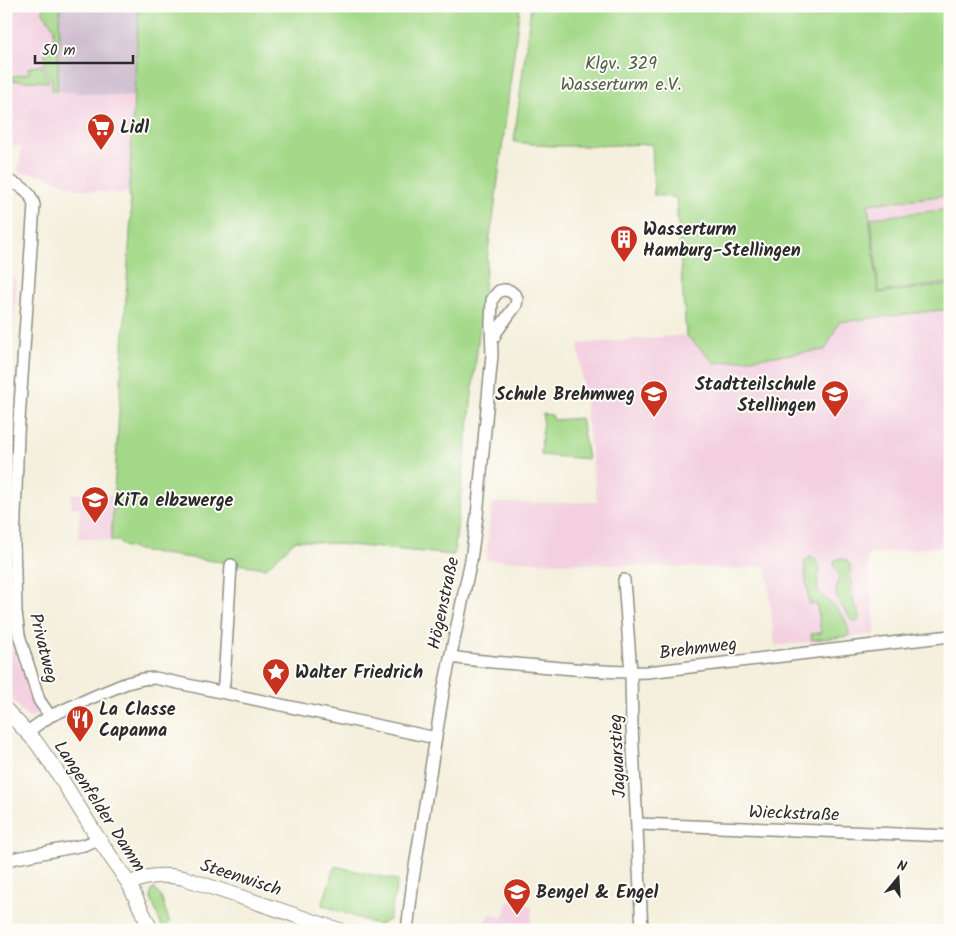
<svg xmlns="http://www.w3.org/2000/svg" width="956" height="936" font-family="Kalam,sans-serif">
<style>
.built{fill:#f3cfe0}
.industrial{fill:#cfbdcf}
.green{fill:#a4d989;stroke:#68825a}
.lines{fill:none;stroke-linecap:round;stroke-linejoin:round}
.minor-casing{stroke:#908e84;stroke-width:14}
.tertiary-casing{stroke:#908e84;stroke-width:16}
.minor{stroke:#fff;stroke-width:11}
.tertiary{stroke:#fff;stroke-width:14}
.labels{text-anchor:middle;stroke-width:4;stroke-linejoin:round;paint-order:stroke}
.park-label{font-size:18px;fill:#4f5f47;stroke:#fdfcf7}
.poi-label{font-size:18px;font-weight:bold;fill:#2b2b2b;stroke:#fdfcf7;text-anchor:start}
.street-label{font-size:18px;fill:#2b2b2b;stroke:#fdfcf7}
</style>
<rect width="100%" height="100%" fill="#fdfcf7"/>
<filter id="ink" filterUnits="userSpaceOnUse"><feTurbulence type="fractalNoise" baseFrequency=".02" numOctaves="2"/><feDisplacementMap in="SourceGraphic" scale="10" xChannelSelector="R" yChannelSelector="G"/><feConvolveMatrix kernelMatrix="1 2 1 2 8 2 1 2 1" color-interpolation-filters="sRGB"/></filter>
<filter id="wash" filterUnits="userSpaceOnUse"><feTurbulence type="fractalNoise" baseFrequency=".0096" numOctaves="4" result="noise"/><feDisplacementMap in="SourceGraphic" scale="20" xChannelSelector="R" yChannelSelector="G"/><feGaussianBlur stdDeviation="1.12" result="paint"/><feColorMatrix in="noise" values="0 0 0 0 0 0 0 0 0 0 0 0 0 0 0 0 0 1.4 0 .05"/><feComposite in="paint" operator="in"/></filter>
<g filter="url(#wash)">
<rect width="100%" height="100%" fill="#f4f0dd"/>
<path class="built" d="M6 6H55L52 91 135 97 129 191 121 194 78 189 43 175 18 172 22 147 6 145Z
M950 195V545L867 555 876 634 775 646 766 566 737 569 486 560 492 503 597 502 578 344 686 335 678 231 868 204Z
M6 277 17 279 10 371H6Z
M72 493 114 496 111 541 78 538 80 508 71 507Z
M6 602 11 641 26 681 28 691 38 712 37 715 33 717H27L6 693Z
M513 900 532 907 530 930H479L490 913 503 919 506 904Z"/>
<path class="industrial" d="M55 6H139L135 97 52 91Z"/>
<path class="green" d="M46 6H60L57 91H52V81L43 64 47 62 44 54 53 46 54 28 43 12V8H46Z
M139 6H520L493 220 490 235 454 555 296 540 266 568 147 552 123 546 119 541H111L131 216 129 191Z
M531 6H950V195L868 204 878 293 950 285V309L839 322 825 350 715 363 686 335 676 198 654 195 652 144 585 146H551L514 142Z
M41 65 49 82 6 80V73H9L10 77 29 73 28 68Z
M950 209V283L879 292 871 218Z
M543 414 552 415 554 420 581 418 588 459 541 455Z
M810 557C829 562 812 580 819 591 822 597 828 601 833 605 842 613 849 624 849 636L812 640 811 634 821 633 817 604H809L804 562 808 558Z
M842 558 847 561 850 564C851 576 851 590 854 602 856 611 862 609 858 621L856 622 853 621 851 619C846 611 836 601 836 591 836 585 839 580 839 575 837 569 832 566 835 560Z
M335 866 377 876 398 880 389 920 378 925 322 905Z
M154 888 161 897 170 923 162 927 151 899V892Z"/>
</g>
<g filter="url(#ink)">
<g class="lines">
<g class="minor-casing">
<path id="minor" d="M6 181C20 184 30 190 34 205L18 434 14 544 15 574 16 612 19 635 39 700 50 716
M624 580 631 673 632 727 642 930
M450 657C484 662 517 664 551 667 583 670 615 673 648 672L950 636
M222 692 224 683 231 565
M27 732 50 716 100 694 127 683 143 679 155 678 436 738
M638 824 950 836
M6 860 84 845 99 839
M407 930 412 889 413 879 444 687 471 560 477 516 492 355 491 323 492 300 494 297 499 291 504 290 510 291 516 296 517 299 516 305 497 331 492 341"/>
</g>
<g class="tertiary-casing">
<path id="tertiary" d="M6 710 36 742 57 772 96 835 129 884 151 930
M129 884C146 875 165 874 184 878L339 930"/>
</g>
<use href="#minor" class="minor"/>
<use href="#tertiary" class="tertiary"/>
</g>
</g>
<defs>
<g id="supermarket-pin" transform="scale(1.4375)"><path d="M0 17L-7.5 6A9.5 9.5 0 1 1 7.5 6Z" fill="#c8321e" stroke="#fdfcf7"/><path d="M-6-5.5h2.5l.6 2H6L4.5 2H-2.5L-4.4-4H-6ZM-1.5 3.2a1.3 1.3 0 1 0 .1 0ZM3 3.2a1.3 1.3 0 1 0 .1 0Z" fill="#fff"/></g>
<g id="building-pin" transform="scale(1.4375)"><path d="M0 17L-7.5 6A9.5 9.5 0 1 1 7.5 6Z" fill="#c8321e" stroke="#fdfcf7"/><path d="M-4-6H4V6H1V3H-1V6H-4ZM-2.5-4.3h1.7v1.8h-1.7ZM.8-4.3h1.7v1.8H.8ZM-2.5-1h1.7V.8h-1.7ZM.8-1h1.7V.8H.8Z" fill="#fff"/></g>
<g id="school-pin" transform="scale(1.4375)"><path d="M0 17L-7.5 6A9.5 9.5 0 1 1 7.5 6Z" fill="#c8321e" stroke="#fdfcf7"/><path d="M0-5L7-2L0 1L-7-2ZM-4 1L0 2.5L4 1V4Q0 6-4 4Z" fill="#fff"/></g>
<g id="sight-pin" transform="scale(1.4375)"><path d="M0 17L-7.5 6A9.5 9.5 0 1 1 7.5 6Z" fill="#c8321e" stroke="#fdfcf7"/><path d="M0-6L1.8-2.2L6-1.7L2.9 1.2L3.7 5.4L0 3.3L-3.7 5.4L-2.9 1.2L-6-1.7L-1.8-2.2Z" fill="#fff"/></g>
<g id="restaurant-pin" transform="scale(1.4375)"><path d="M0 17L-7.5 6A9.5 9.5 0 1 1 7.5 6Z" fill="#c8321e" stroke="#fdfcf7"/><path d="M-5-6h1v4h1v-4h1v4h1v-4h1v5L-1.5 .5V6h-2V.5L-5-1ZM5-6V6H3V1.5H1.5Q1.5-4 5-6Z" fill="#fff"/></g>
</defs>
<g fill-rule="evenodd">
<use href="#supermarket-pin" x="101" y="127"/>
<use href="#building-pin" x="624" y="239"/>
<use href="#school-pin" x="654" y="394"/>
<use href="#school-pin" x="835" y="394"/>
<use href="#school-pin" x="95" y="500"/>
<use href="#sight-pin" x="276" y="672"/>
<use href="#restaurant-pin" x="80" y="719"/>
<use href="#school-pin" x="517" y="892"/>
</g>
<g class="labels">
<g class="park-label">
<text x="621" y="69">Klgv. 329<tspan x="621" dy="21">Wasserturm e.V.</tspan></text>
</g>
<g class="poi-label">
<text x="120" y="133">Lidl</text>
<text x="643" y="235">Wasserturm<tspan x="643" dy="21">Hamburg-Stellingen</tspan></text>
<text x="816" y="390" text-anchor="end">Stadtteilschule<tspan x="816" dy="21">Stellingen</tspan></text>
<text x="635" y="400" text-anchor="end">Schule Brehmweg</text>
<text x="114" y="506">KiTa elbzwerge</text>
<text x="295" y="678">Walter Friedrich</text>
<text x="99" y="715">La Classe<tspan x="99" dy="21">Capanna</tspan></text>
<text x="536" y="898">Bengel &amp; Engel</text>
</g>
<g class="street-label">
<text transform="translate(443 603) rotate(-78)" y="6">Högenstraße</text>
<text transform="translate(44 648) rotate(76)" y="6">Privatweg</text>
<text transform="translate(698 648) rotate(-7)" y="6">Brehmweg</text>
<text transform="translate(617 756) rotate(-93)" y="6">Jaguarstieg</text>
<text transform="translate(100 806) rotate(57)" y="6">Langenfelder Damm</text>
<text transform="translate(794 813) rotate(2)" y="6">Wieckstraße</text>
<text transform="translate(241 877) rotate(18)" y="6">Steenwisch</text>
</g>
</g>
<rect width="956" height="936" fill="none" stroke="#fdfcf7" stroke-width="25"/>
<g transform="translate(898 878) rotate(18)" stroke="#fdfcf7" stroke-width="4" paint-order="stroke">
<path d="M0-4L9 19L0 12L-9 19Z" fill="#2b2b2b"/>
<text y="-8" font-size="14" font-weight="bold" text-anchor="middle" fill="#2b2b2b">N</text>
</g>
<path d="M35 55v8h98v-8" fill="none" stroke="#2b2b2b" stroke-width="2.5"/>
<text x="42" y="55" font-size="15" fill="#2b2b2b" stroke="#fdfcf7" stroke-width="4" paint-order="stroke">50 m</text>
</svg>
